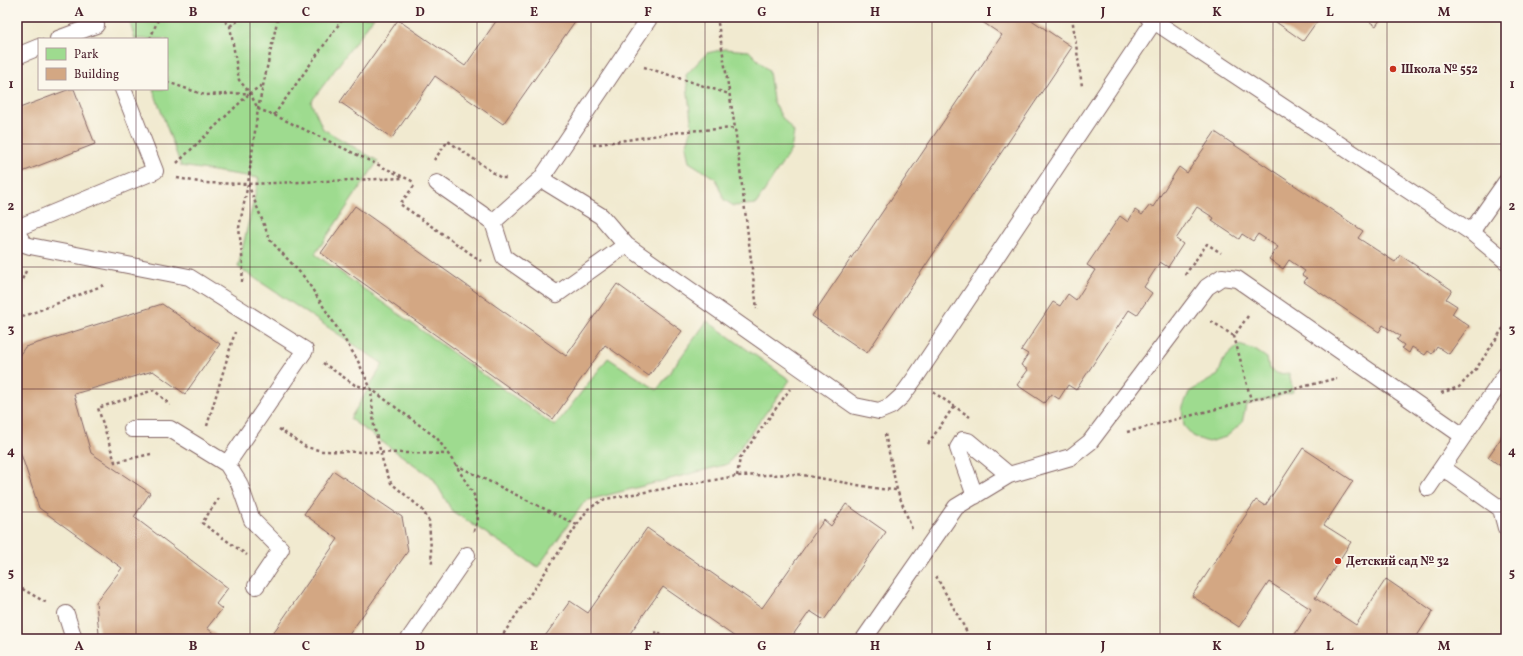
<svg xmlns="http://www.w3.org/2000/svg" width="1523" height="656" font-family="Vollkorn,serif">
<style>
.green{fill:#9edb8f;stroke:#747d5d}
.building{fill:#d3a783}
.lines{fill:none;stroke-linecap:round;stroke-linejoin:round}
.service-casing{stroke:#846665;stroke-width:18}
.path{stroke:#846665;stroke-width:2.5;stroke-dasharray:3 3;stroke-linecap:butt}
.service{stroke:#fff;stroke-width:16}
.grid{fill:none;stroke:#4a1f2b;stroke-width:1;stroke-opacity:0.55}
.poi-dot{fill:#c8321e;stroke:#fbf7ec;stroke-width:1.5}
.labels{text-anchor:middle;stroke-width:4;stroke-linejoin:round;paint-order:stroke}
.poi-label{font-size:12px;font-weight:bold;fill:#4a1f2b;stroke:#fbf7ec;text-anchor:start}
.neatline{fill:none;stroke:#4a1f2b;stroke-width:1.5}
.grid-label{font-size:13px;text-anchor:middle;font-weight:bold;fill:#4a1f2b}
</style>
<rect width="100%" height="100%" fill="#fbf7ec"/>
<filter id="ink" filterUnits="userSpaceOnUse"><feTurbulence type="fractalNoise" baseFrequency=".025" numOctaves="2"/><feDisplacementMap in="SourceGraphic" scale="8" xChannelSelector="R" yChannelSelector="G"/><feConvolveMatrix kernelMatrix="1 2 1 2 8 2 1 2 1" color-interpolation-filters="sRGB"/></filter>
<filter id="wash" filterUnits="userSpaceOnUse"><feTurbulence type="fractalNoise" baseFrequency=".012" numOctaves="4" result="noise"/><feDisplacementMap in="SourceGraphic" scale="16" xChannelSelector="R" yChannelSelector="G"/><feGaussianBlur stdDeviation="0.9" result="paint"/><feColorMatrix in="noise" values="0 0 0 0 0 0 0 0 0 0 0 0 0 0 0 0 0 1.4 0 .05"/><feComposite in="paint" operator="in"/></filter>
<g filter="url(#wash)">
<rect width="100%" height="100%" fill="#f1ead0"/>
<path class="green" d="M128 17H374L311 102 323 129 378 161 315 254 555 426 608 358 657 390 707 321 790 380 728 464 585 501 538 567 452 511 433 478 350 419 383 364 238 267 259 178 181 166 153 89H167V39H135Z
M725 49 749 51 769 71 773 100 781 116 794 132 791 150 756 204 734 206 724 200 716 179 689 162 686 146 692 129 686 75 707 53Z
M1239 345 1255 350 1267 358 1269 369 1279 374 1289 373 1293 392 1246 405 1242 423 1226 437 1208 442 1194 437 1184 426 1182 409 1189 392 1218 375 1224 359Z"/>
<g id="blocks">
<path class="building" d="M499 17H578L503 124 435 76 392 138 340 102 398 20 465 66Z
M975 17H1027L1072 47 867 353 812 316 1002 35Z
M1269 17H1320L1303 41Z
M1363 17H1382L1376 26Z
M70 89H74L95 144 17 174V109Z
M1215 132 1363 231 1358 238 1395 262 1400 255 1452 290 1446 299 1457 306 1452 314 1469 326 1449 354 1437 346 1432 354 1428 351 1425 355 1412 347 1409 353 1402 348 1404 345 1397 340 1400 336 1383 325 1379 332 1304 282 1307 278 1302 275 1305 271 1289 260 1283 269 1269 259 1278 247 1258 234 1253 241 1242 234 1239 239 1212 221 1214 218 1197 207 1176 239 1183 244 1168 267 1160 262 1144 287 1152 293 1137 315 1129 310 1076 390 1068 385 1059 399 1051 394 1044 403 1017 385 1028 370 1021 365 1028 354 1021 350 1053 302 1060 306 1068 294 1076 300 1095 270 1087 265 1120 216 1128 222 1135 210 1142 215 1150 205 1153 207 1179 167 1187 173Z
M355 206 566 356 617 284 682 331 649 376 605 345 553 419 321 253Z
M162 304 220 344 185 394 153 371 74 394 91 453 150 493 134 517 228 588 216 604 222 609 207 628 221 639H106L99 634 96 602 122 568 39 508 17 442V359L25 347Z
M1506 431V470L1488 457Z
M1303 448 1353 481 1324 525 1351 542 1315 598 1356 625 1386 579 1433 611 1415 639H1292L1311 609 1269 582 1239 627 1192 596 1256 500 1265 506Z
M334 471 402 517 408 551 346 639H269L338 539 304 514Z
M846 504 886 532 824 620 810 611 790 639H738L663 587 626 639H543L570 601 588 613 647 528 762 608 824 520 831 526Z"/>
</g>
</g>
<g filter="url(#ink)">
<use href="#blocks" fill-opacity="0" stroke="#846665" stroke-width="1"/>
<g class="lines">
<g class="service-casing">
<path id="service" d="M650 17 541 179 601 216 626 245 855 406 879 411 891 406 902 396 915 378 1154 21
M1148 17 1471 232 1506 261
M58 39 96 25
M17 56 39 47
M437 183 493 222 541 179
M493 222 504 257 557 294 626 245
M17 228 155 171 123 89
M1471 232 1506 182
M17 233 24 244 30 246 189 277 305 350 227 464
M132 429H170L227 464 239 483 252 520 281 549 256 586
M1443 468 1501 509 1506 528
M1428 488 1506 374
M975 496 958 448 963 440 968 441 1009 475
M66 614 74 639
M409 639 467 555
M864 639 956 507 1009 475 1071 457 1090 442 1207 287 1222 277 1237 279 1463 436"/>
</g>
<path class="path" d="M221 17 230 26 239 80 250 93 258 109 274 115 414 182
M717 17 735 128 757 309
M1072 17 1082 86
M230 26 244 17
M150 39 159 17
M644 67 729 94
M167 82 205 95 250 93 264 84
M274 115 344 17
M593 145 686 131 735 128
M434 160 448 141 501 178H506
M177 163 250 93
M177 178 204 183 248 184 404 178
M248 184 270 240 305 278 357 359 371 389 374 426 384 466 391 483 422 509 429 521 432 564
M414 186 400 204 481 261
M1185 275 1207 244 1221 253
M242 282 243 265 239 228 248 184 258 109 278 17
M17 290 27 269
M1248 316 1234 336 1251 400
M17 319 104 285
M1211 321 1234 336
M323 363 355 385 371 389 437 438 455 464 474 495 478 519 473 534
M933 392 970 417
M1441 393 1459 387 1476 369 1506 324
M207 426 235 332
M279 429 306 447 322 451 448 454
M1127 432 1337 378
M885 434 897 490 912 529
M928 444 954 406
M151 454 115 462 98 408 154 390 170 405
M456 465 577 525
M737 476 740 458 790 389
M219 498 202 523 247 555
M936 576 967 632V639
M17 586 47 603
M500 639 588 509 605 499 737 476 797 474 880 489 897 490
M652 639 657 631 668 639"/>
<use href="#service" class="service"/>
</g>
</g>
<path class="grid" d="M136 17V39M250 17V639M363 17V639M477 17V639M591 17V639M705 17V639M818 17V639M932 17V639M1046 17V639M1160 17V639M1273 17V639M1387 17V639M136 89V639M17 144H1506M17 267H1506M17 389H1506M17 512H1506"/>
<g class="poi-dot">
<circle cx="1393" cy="69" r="4"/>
<circle cx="1338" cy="561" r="4"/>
</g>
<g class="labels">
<g class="poi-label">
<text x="1401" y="73">Школа № 552</text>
<text x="1346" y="565">Детский сад № 32</text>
</g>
</g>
<rect width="1523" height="656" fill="none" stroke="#fbf7ec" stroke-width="44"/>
<rect x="38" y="38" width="130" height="52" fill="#fbf7ec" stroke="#b4a19f"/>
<rect x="46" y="48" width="20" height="12" fill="#9edb8f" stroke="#b4a19f"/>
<text x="74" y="58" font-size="12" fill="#4a1f2b">Park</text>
<rect x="46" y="68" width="20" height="12" fill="#d3a783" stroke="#b4a19f"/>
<text x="74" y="78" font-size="12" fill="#4a1f2b">Building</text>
<rect x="22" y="22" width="1479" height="612" class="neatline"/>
<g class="grid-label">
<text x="79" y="16">A</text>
<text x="193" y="16">B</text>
<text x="306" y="16">C</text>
<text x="420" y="16">D</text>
<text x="534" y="16">E</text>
<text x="648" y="16">F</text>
<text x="762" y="16">G</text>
<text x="875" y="16">H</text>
<text x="989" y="16">I</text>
<text x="1103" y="16">J</text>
<text x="1217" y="16">K</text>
<text x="1330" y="16">L</text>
<text x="1444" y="16">M</text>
<text x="11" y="88">1</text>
<text x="1512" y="88">1</text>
<text x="11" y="210">2</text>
<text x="1512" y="210">2</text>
<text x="11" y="333">3</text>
<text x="1512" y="333">3</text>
<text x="11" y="455">4</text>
<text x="1512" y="455">4</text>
<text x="11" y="577">5</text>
<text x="1512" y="577">5</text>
<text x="79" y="650">A</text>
<text x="193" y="650">B</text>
<text x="306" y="650">C</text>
<text x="420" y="650">D</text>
<text x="534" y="650">E</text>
<text x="648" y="650">F</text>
<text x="762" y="650">G</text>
<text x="875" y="650">H</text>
<text x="989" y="650">I</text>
<text x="1103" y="650">J</text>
<text x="1217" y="650">K</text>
<text x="1330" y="650">L</text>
<text x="1444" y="650">M</text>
</g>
</svg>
